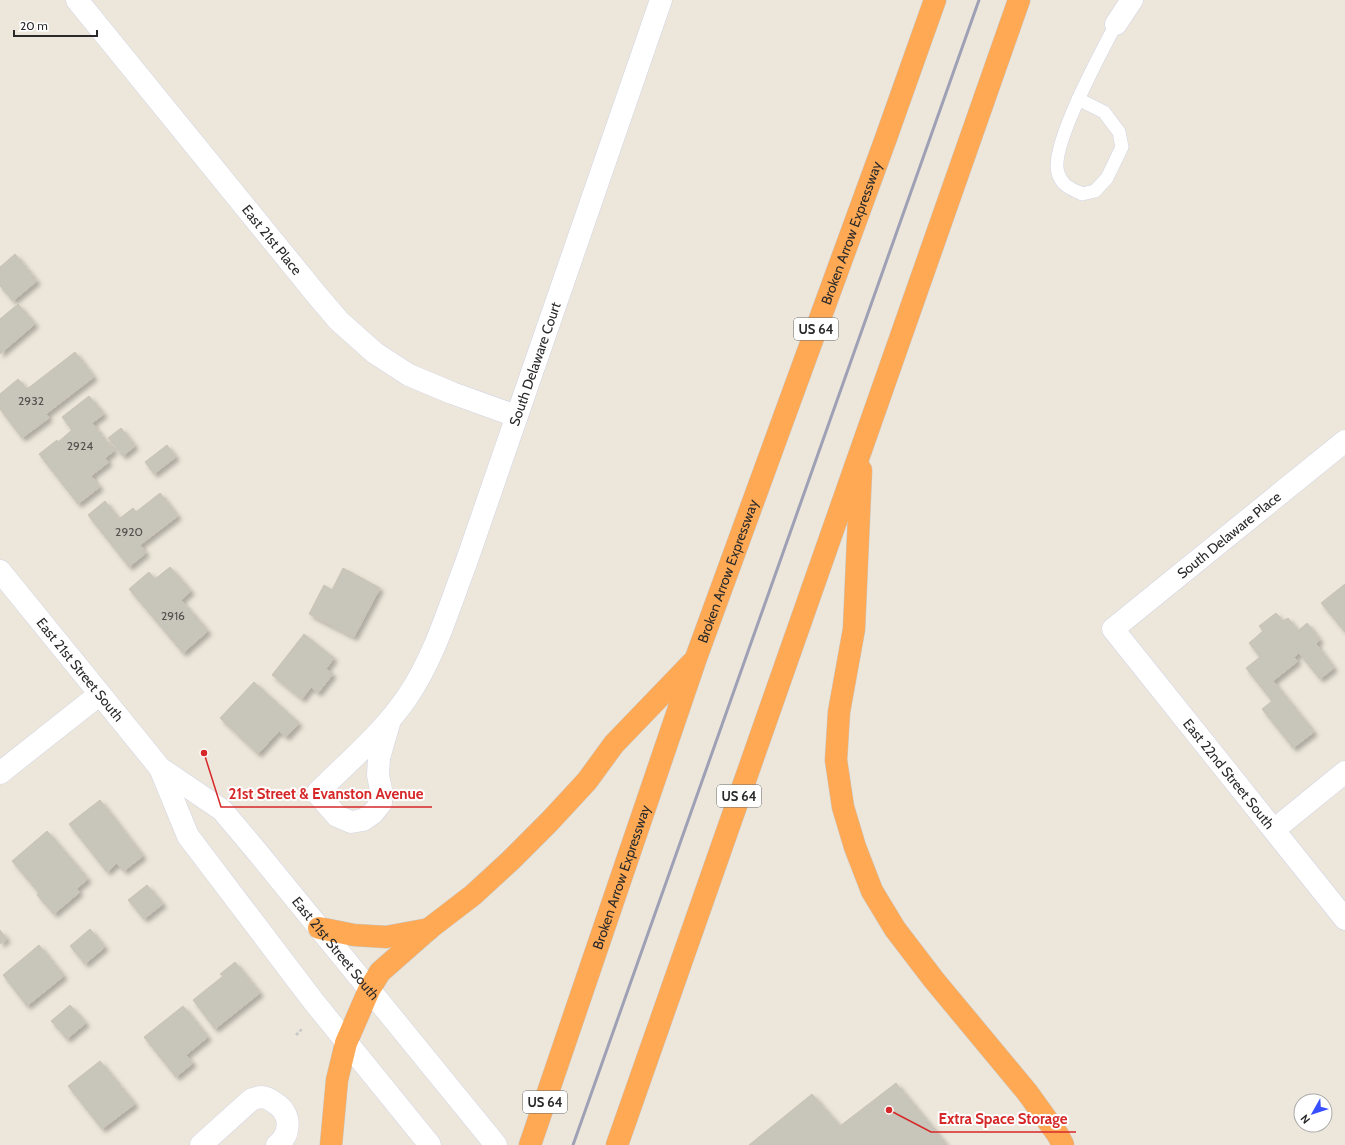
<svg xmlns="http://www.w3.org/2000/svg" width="1345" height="1145" font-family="Cabin,sans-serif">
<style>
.building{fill:#c8c5ba;stroke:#c9c3b5;filter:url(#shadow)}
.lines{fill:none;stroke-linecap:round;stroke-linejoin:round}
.service-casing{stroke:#d1d3e4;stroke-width:14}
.minor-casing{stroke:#d1d3e4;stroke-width:23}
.secondary-casing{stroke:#d1d3e4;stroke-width:23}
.motorway-casing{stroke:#c8c8c8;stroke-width:23}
.path{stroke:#c8c8c8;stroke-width:2.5;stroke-dasharray:3 2;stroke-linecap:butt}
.service{stroke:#fff;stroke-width:13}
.minor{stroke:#fff;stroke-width:22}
.secondary{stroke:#fff;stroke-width:22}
.motorway{stroke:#ffa955;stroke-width:22}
.rail{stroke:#9ea0b6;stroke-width:3}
.labels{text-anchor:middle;stroke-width:4;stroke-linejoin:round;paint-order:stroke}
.number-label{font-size:12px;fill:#52514e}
.shield{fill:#fff;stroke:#6a6a6a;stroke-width:1}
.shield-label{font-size:13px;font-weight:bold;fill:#2a2a2a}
.street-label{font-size:14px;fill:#2a2a2a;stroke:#fff}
.leader{fill:none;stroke:#d62828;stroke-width:1.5}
.callout-dot{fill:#d62828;stroke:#fff;stroke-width:1.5}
.callout-label{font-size:15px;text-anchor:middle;font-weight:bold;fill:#d62828;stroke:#fff;stroke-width:4;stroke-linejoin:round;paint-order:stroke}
</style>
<defs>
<filter id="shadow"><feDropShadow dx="3.5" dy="3.5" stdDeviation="2" flood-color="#0004"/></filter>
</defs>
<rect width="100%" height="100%" fill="#ede7db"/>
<path class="building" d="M15 254 37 281 13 301 0 286V267Z
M18 304 35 324 0 354V319Z
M75 352 94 377 46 414 49 418 22 438 0 409V394L18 379 27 389Z
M89 396 104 414 92 423 114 451 105 458 109 462 91 476 100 487 78 504 39 454 57 440 58 442 72 430 62 417Z
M121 428 135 446 123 456 108 438Z
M167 445 176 457 154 474 145 462Z
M160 493 178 516 140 545 146 553 129 567 88 515 105 501 119 519 133 508 136 512Z
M170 567 191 591 181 600 208 631 183 653 129 589 149 572 155 579Z
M343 568 380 588 354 637 309 614 324 585 332 590Z
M1345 584V632L1321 603Z
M1276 613 1283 621 1288 618 1298 631 1307 623 1320 640 1316 644 1334 668 1320 679 1299 653 1294 657 1298 661 1273 681 1314 732 1293 748 1262 709 1272 701 1246 668 1260 657 1249 643 1263 631 1259 626Z
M304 634 334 658 326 669 333 674 318 693 311 687 302 699 272 675Z
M254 682 299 723 286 737 279 731 258 754 220 718Z
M100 800 143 856 124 871 117 863 107 872 69 824Z
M47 831 88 879 76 889 80 892 54 914 37 895 39 893 12 861Z
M147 885 163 904 144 919 128 900Z
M90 929 105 947 85 964 70 946Z
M0 930 7 939 0 944Z
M39 945 64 976 27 1006 3 975Z
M235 962 260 993 215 1029 193 1000 223 976 220 974Z
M70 1005 86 1023 67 1039 51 1021Z
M183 1006 208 1037 186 1055 193 1063 176 1077 144 1037Z
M100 1061 135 1104 102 1129 68 1086Z
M896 1083 947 1145H749L812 1094 840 1126Z"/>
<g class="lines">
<g class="service-casing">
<path id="service" d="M1078 99 1104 112 1119 132 1122 147 1107 178 1095 191 1082 194C1070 188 1062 186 1058 173 1049 147 1102 51 1116 24"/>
</g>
<g class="minor-casing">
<g id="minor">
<path id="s1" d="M77 0 316 294 339 321 375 353 409 375 452 393 516 416"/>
<path d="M1116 24 1132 0"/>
<path id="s2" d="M1345 441 1113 629 1345 919"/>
<path id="s3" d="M390 720 379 758 378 775 381 790V803L373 813 363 820 351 822 337 816 317 793C348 762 383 733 408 696 435 656 449 607 466 563L661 0"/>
<path d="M0 773 100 694"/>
<path d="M1275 829 1345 772"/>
<path d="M201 1145 252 1099C255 1099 258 1097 261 1097 266 1097 271 1100 275 1103 291 1113 292 1134 277 1145"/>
</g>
</g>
<g class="secondary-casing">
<g id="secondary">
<path id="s4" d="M0 571 160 768 188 836 314 1002 430 1145"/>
<path id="s5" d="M160 768 222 810 259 854 496 1145"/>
</g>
</g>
<g class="motorway-casing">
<g id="motorway">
<path d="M861 470 854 629 839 712 836 760 843 807 855 847 872 891 895 929 934 980 1027 1092 1058 1135 1063 1145"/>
<path d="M319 928 354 935 386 937 429 929"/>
<path d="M331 1145 337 1080 346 1043 369 990 380 972 430 928 473 895 510 861 550 821 587 781 614 744 692 663"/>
<path id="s6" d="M530 1145 696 658 886 138 935 0"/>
<path d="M617 1145 1019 0"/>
</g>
</g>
<path class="path" d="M296 1035 303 1028"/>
<use href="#service" class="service"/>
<use href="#minor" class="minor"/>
<use href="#secondary" class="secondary"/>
<use href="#motorway" class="motorway"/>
<path class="rail" d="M573 1145 979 0"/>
</g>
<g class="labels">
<g class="number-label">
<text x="31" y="405">2932</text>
<text x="80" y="450">2924</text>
<text x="129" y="536">2920</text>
<text x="173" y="620">2916</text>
</g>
<g class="shield">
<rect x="794" y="318" width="44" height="22" rx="3"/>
<rect x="717" y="785" width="44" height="22" rx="3"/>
<rect x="523" y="1091" width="44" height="22" rx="3"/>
</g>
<g class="shield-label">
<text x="816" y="334">US 64</text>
<text x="739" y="801">US 64</text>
<text x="545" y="1107">US 64</text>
</g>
<g class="street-label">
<text dy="5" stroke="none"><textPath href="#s6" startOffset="967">Broken Arrow Expressway</textPath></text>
<text dy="5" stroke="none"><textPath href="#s1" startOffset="309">East 21st Place</textPath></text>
<text dy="5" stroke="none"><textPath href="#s3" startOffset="657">South Delaware Court</textPath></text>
<text transform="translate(1229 535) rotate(-39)" y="5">South Delaware Place</text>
<text dy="5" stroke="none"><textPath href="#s6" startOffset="607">Broken Arrow Expressway</textPath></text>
<text dy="5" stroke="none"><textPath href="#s4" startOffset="127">East 21st Street South</textPath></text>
<text dy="5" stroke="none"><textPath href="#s2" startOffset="484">East 22nd Street South</textPath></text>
<text dy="5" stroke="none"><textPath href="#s6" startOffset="283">Broken Arrow Expressway</textPath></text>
<text dy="5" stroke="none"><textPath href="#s5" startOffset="254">East 21st Street South</textPath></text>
</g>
</g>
<path class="leader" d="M204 753L221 807H432M889 1110L931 1132H1076"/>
<g class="callout-dot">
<circle cx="204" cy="753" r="4"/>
<circle cx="889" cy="1110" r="4"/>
</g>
<g class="callout-label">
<text x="326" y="799">21st Street &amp; Evanston Avenue</text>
<text x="1003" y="1124">Extra Space Storage</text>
</g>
<g transform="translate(1313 1113) rotate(231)"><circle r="19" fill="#ffffff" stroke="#aaaaaa"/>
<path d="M0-3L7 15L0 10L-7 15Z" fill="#374fff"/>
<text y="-6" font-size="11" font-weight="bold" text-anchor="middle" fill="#2a2a2a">N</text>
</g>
<path d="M14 30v6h83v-6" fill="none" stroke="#2a2a2a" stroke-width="2"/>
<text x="20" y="30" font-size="12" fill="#2a2a2a" stroke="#ffffff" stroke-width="3" paint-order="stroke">20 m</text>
</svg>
